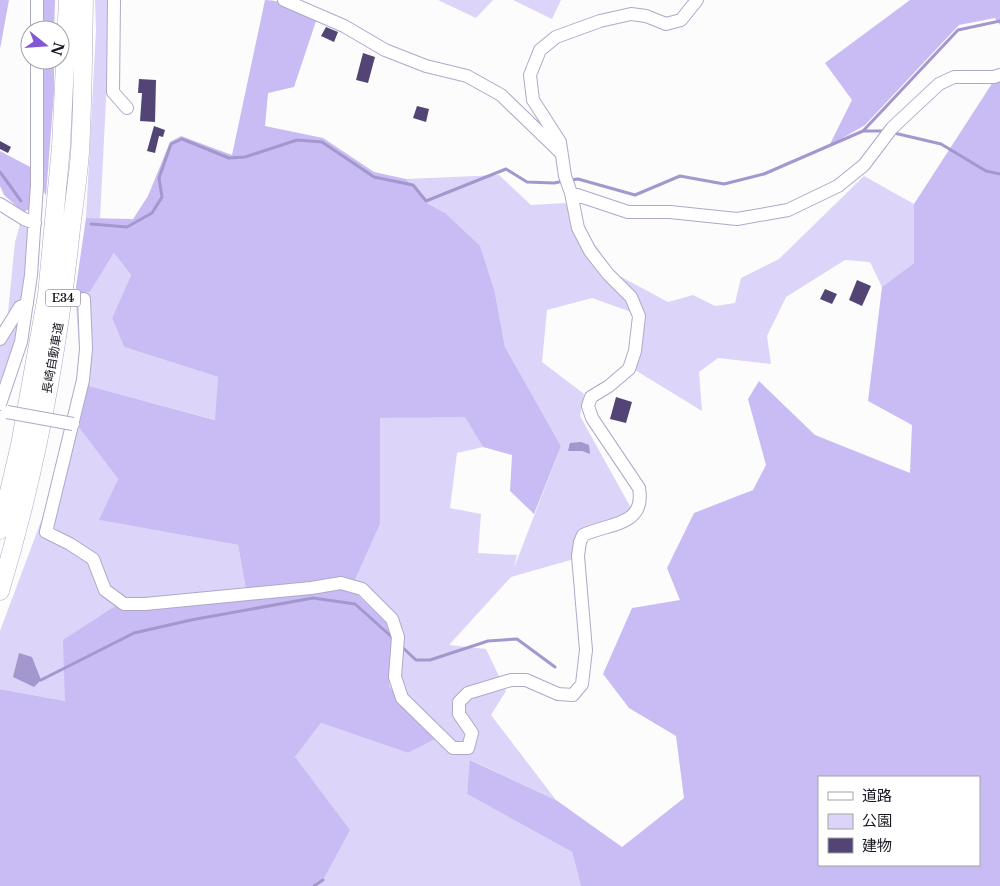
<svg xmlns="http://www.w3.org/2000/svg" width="1000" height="886" font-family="'Libre Baskerville','Noto Sans JP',serif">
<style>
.green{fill:#dcd4f9}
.forest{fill:#c9bcf4;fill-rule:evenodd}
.water{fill:#a497cd}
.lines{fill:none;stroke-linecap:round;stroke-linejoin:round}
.stream{stroke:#a497cd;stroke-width:3}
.building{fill:#524575}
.minor-casing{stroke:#afa8c9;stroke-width:14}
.highway-casing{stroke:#afa8c9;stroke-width:19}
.minor{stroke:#fff;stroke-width:12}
.highway{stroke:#fff;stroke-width:18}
.minor-bridge-casing{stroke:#afa8c9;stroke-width:14;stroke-linecap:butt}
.minor-bridge{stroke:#fff;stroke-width:12}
.labels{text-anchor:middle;stroke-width:5;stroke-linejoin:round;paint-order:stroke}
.shield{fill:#fff;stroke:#5d5c64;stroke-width:1}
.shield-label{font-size:11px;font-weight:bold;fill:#181621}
.street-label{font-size:12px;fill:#181621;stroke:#fff}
</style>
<rect width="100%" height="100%" fill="#fcfcfc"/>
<path class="green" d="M95 0H111L100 219 86 218 96 31Z
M438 0H493L476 18Z
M513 0H561L552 19Z
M499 175 531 205 565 203 616 274 668 302 693 295 715 306 735 303 741 278 779 259 864 176 914 204V263L882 287 870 262 845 260 786 297 767 336 771 364 718 358 699 372 702 411 635 370 645 317 592 298 547 310 542 362 584 394 580 416 636 517 583 529 574 559 511 577 449 645 486 649 506 691 491 715 556 800 471 760 467 794 572 852 581 886H314L323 880 295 757 321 723 408 753 434 739 389 686 392 628 351 589 380 524V418L465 416 483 447 457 453 450 508 481 514 478 553 517 555 514 568 561 446 505 347 495 293 445 213 425 202 406 179Z
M21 221 30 227 19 330 0 393V331L7 322 15 242Z
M114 253 131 275 112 318 124 347 218 377 216 420 82 384 75 294 90 292Z
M77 425 118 479 100 520 238 545 246 590 65 701 0 689V631Z"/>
<path class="forest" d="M0 0H9L0 49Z
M41 0H55L54 30H41Z
M265 0C284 0 300 10 317 18L294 87 268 93 265 126 323 138 374 172 406 179 425 202 445 213 480 246 495 293 505 347 561 446 534 514 510 491 512 455 483 447 465 417 380 418V524L351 589 392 628 389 686 435 739 408 753 321 723 295 757 350 830 323 880 314 886H0V689L65 701 63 640 117 605 246 590 238 545 99 520 118 479 77 425 82 384 215 420 218 377 124 347 112 318 131 275 114 253 90 292 75 294 86 218 133 219 148 196 170 142 181 136 232 155Z
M910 0H1000V25L995 18 959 25 865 125 829 146 852 100 825 63Z
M41 60H54V92L46 196 41 186Z
M1000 79V886H581L572 852 467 794 470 760 556 800 622 847 684 798 676 736 629 708 603 674 632 608 680 600 667 568 694 513 753 490 766 465 748 399 759 381 815 435 910 473 912 425 868 401 882 287 914 263V204L993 82ZM819 777H979V865H819Z
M0 151 32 168 30 209 23 212 4 195 0 186Z"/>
<path class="water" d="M581 442 589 445 590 454 582 451H568L570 443Z
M19 653 32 657 41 680 34 687 13 677Z"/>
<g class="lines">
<path class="stream" d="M863 131 958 30 1000 21
M894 133 941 144 986 171 1000 174
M0 172 21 201
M570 180 578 179 635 195 680 176 724 184 764 174 863 131H884
M91 224 127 227 152 213 162 197 159 178 171 144 182 139 229 158 245 157 297 140 322 142 374 177 413 185 426 201 506 169 527 182 554 183 564 181
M402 647 416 660H430L488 641 517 639 555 667
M41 680 134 633 191 620 313 598 355 604 393 638
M314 886 323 880"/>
</g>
<path class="building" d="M326 27 338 32 334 42 321 36Z
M363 53 375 57 368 83 356 80Z
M139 79 156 80 155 122 140 121 142 93H138Z
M417 106 429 109 426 122 413 118Z
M154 126 165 130 163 137 159 136 155 153 147 151Z
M0 141 11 147 8 153 0 149Z
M857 280 871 286 862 306 849 300Z
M825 289 837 294 832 304 820 299Z
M616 397 632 402 626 423 610 419Z"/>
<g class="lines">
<g class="minor-casing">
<path id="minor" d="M37 0V30
M114 0 113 92 127 108
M284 0 344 26 385 50 426 66 467 76 501 95 560 152
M571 193 628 212H670L737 219 788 210 838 186 864 165 892 128 939 84 954 77H994L1000 75
M0 204 24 219 35 223
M84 299 86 349 83 380 46 532 70 544 93 559 105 590 124 604H145L311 588 341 583 362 589 392 619 398 637 395 677 402 698 453 748H468L472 733 459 714V702L468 693 511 680H526L558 694 573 695 582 684 586 650 578 556 580 542 583 535C609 523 646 526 639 488L592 418 588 406 591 397 609 386 629 369 635 351 639 316 631 297 608 274 590 251 578 228 571 193 565 176 560 142 533 100 530 75 540 50 556 37 600 21 631 14 646 16 666 24 681 20 697 0
M0 339 20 307 27 304
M0 404 21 342 31 275 37 185V60"/>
</g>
<g class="highway-casing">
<path id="highway" d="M0 530 20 445 47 295 61 147 68 0
M0 591C35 476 57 357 70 238 73 209 78 180 80 152 83 101 83 50 84 0"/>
</g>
<use href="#minor" class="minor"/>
<use href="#highway" class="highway"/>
<g class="minor-bridge-casing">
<path id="minor-bridge" d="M7 412 73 424"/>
</g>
<use href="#minor-bridge" class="minor-bridge"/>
</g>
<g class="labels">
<rect class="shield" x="45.5" y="289.5" width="35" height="17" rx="4"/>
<g class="shield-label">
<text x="63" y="302">E34</text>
</g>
<g class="street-label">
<text transform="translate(53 358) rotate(-80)" y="4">長崎自動車道</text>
</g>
</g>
<rect x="818" y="776" width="162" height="90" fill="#ffffff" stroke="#a3a2a6"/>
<rect x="828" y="792" width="25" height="8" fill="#ffffff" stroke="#a3a2a6"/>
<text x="862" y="801" font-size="15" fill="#181621">道路</text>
<rect x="828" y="814" width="25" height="15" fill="#dcd4f9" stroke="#a3a2a6"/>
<text x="862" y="826" font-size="15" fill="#181621">公園</text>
<rect x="828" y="838" width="25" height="15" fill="#524575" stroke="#a3a2a6"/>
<text x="862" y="851" font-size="15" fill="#181621">建物</text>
<g transform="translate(45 45) rotate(107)"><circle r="24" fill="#ffffff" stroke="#a3a2a6"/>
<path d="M0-4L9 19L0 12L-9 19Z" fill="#8259d3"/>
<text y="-8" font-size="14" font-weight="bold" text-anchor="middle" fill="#181621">N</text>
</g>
</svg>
